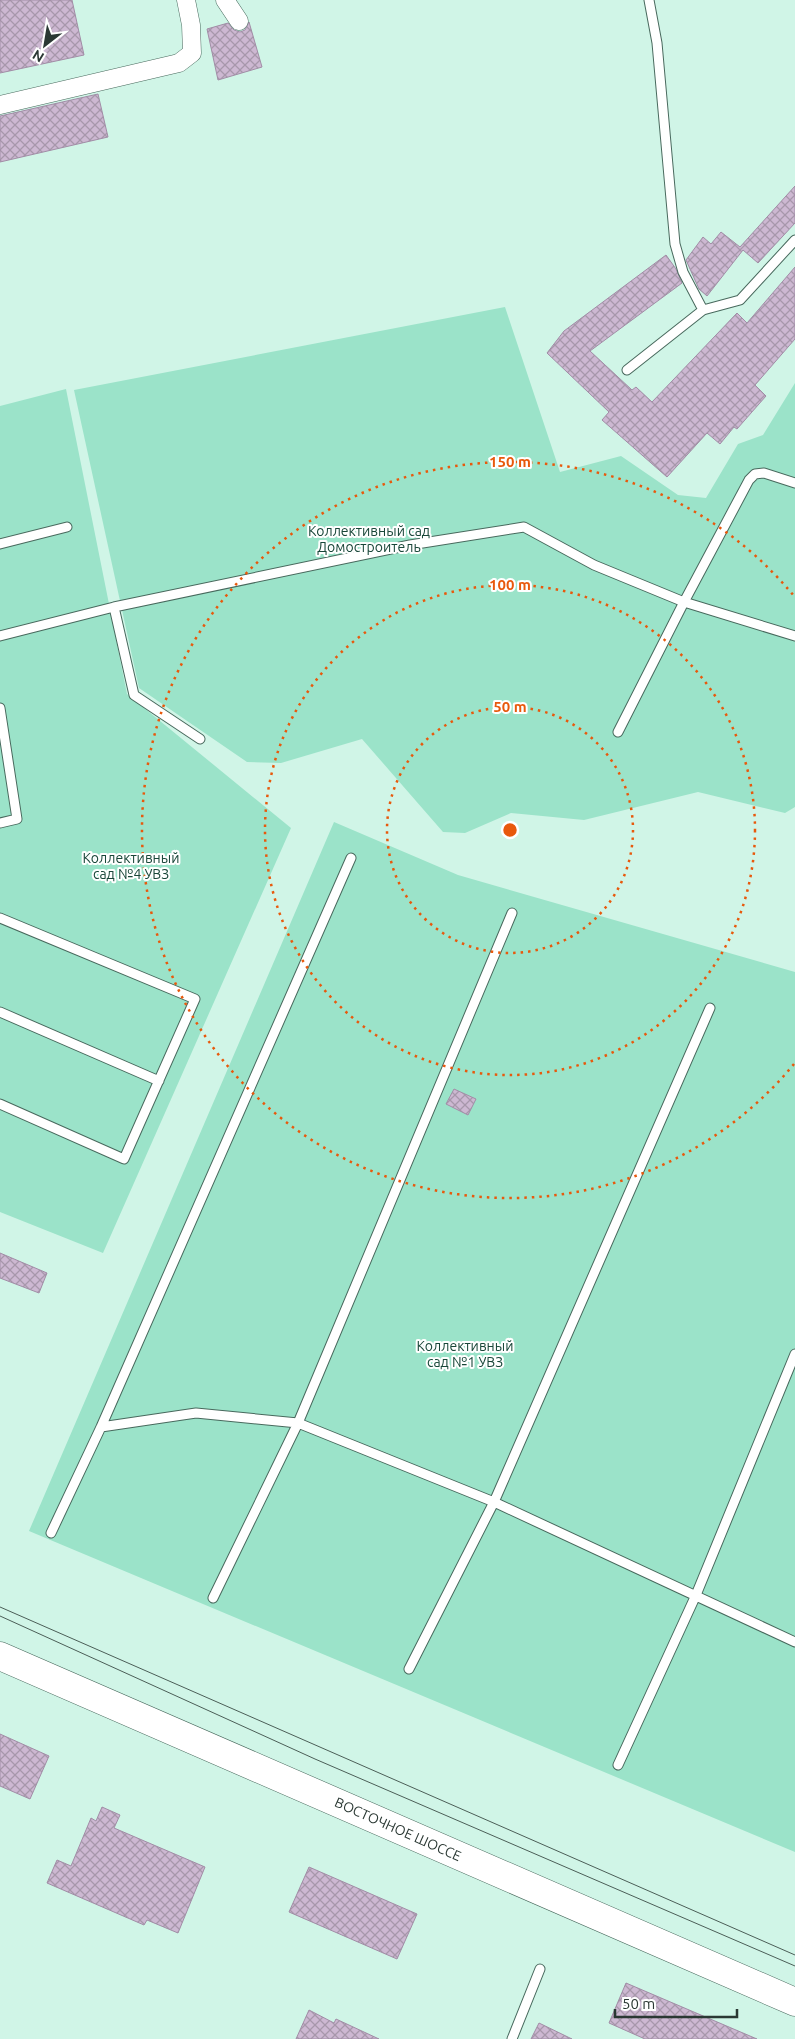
<svg xmlns="http://www.w3.org/2000/svg" width="795" height="2039" font-family="Ubuntu,sans-serif">
<style>
.garden{fill:#9be3c9}
.building{fill:url(#building-cross-hatch);stroke:#a18da6}
.lines{fill:none;stroke-linecap:round;stroke-linejoin:round}
.lane-casing{stroke:#48695d;stroke-width:11}
.street-casing{stroke:#48695d;stroke-width:19}
.primary-casing{stroke:#48695d;stroke-width:29}
.lane{stroke:#fff;stroke-width:9}
.street{stroke:#fff;stroke-width:18}
.primary{stroke:#fff;stroke-width:28}
.tram{stroke:#4b5e57;stroke-width:1}
.ring{fill:none;stroke:#e8590c;stroke-width:2.5;stroke-dasharray:2.5 5}
.labels{text-anchor:middle;stroke-width:4;stroke-linejoin:round;paint-order:stroke}
.park-label{font-size:14px;fill:#184638;stroke:#fff}
.street-label{font-size:14px;fill:#2a3833;stroke:#fff}
.centre{fill:#e8590c;stroke:#fff;stroke-width:2.5}
.ring-label{font-size:15px;text-anchor:middle;font-weight:bold;fill:#e8590c;stroke:#fff;stroke-width:4;stroke-linejoin:round;paint-order:stroke}
</style>
<defs>
<pattern id="building-cross-hatch" width="8" height="8" patternUnits="userSpaceOnUse" patternTransform="scale(1.25)"><rect width="8" height="8" fill="#cdb8d2"/><path d="M0 0l8 8M0 8l8-8" fill="none" stroke="#a797ab"/></pattern>
</defs>
<rect width="100%" height="100%" fill="#d0f5e7"/>
<path class="garden" d="M505 307 560 472 621 456 678 495 706 498 738 444 763 435 795 383V807L785 813 698 792 584 820 511 813 465 833 443 832 362 739 281 763 247 762 139 688 74 390Z
M66 389 127 694 291 828 103 1253 0 1212V406Z
M334 822 458 875 795 972V1852L29 1531Z"/>
<path class="building" d="M0 0H72L84 55 0 73Z
M249 22 262 67 218 80 207 29 228 23 234 30 240 32 245 30Z
M98 94 108 137 0 162V116Z
M795 186V223L758 263 743 250 707 296 699 289 686 260 703 237 711 244 721 232 740 247Z
M666 255 676 269 682 283 590 351 632 390 636 387 652 402 737 313 747 323 795 267V339L755 385 766 396 737 429 734 427 720 444 707 433 667 477 602 420 609 412 547 353 564 331Z
M454 1089 476 1099 468 1115 446 1104Z
M0 1253 47 1273 39 1293 0 1278Z
M0 1734 49 1756 30 1799 0 1786Z
M102 1807 120 1815 114 1828 205 1867 178 1933 147 1920 144 1925 47 1883 57 1860 71 1866 91 1818 96 1821Z
M309 1867 417 1914 397 1959 289 1912Z
M626 1983 757 2039H645L609 2023Z
M309 2010 334 2023 336 2019 379 2039H296Z
M539 2023 572 2039H531Z"/>
<g class="lines">
<g class="lane-casing">
<path id="lane" d="M649 0 657 43 675 244 683 272 703 310
M627 370 703 310 740 300 795 240
M0 544 67 527
M114 607 134 695 200 739
M0 636 114 607 410 545 524 527 594 565 684 602 795 636
M0 708 17 819 0 823
M618 732 684 602 749 480 755 474 764 473 795 483
M0 918 195 999 124 1159 0 1104
M0 1012 159 1081
M101 1427 196 1413 298 1423 494 1502 795 1642
M51 1533 101 1427 351 858
M213 1598 298 1423 512 913
M409 1669 494 1502 710 1008
M618 1765 696 1595 795 1354
M512 2039 540 1969"/>
</g>
<g class="street-casing">
<path id="street" d="M225 0 239 21
M0 105 179 63 192 53 191 25 186 0"/>
</g>
<g class="primary-casing">
<path id="primary" d="M0 1656 795 2002"/>
</g>
<use href="#lane" class="lane"/>
<use href="#street" class="street"/>
<use href="#primary" class="primary"/>
<path class="tram" d="M0 1607 795 1955
M0 1616 315 1759 795 1966"/>
</g>
<g class="ring">
<circle cx="510" cy="830" r="123"/>
<circle cx="510" cy="830" r="245"/>
<path d="M794 1064A368 368 0 1 1 794 596"/>
</g>
<g class="labels">
<g class="park-label">
<text x="369" y="536">Коллективный сад<tspan x="369" dy="16">Домостроитель</tspan></text>
<text x="131" y="863">Коллективный<tspan x="131" dy="16">сад №4 УВЗ</tspan></text>
<text x="465" y="1351">Коллективный<tspan x="465" dy="16">сад №1 УВЗ</tspan></text>
</g>
<g class="street-label">
<text transform="translate(398 1829) rotate(24)" y="5">ВОСТОЧНОЕ ШОССЕ</text>
</g>
</g>
<circle cx="510" cy="830" r="8" class="centre"/>
<g class="ring-label">
<text x="510" y="467">150 m</text>
<text x="510" y="590">100 m</text>
<text x="510" y="712">50 m</text>
</g>
<g transform="translate(45 45) rotate(211)" stroke="#ffffff" stroke-width="4" paint-order="stroke">
<path d="M0-4L9 19L0 12L-9 19Z" fill="#2a3833"/>
<text y="-8" font-size="14" font-weight="bold" text-anchor="middle" fill="#2a3833">N</text>
</g>
<path d="M615 2009v8h122v-8" fill="none" stroke="#2a3833" stroke-width="2.5"/>
<text x="622" y="2009" font-size="15" fill="#2a3833" stroke="#ffffff" stroke-width="4" paint-order="stroke">50 m</text>
</svg>
